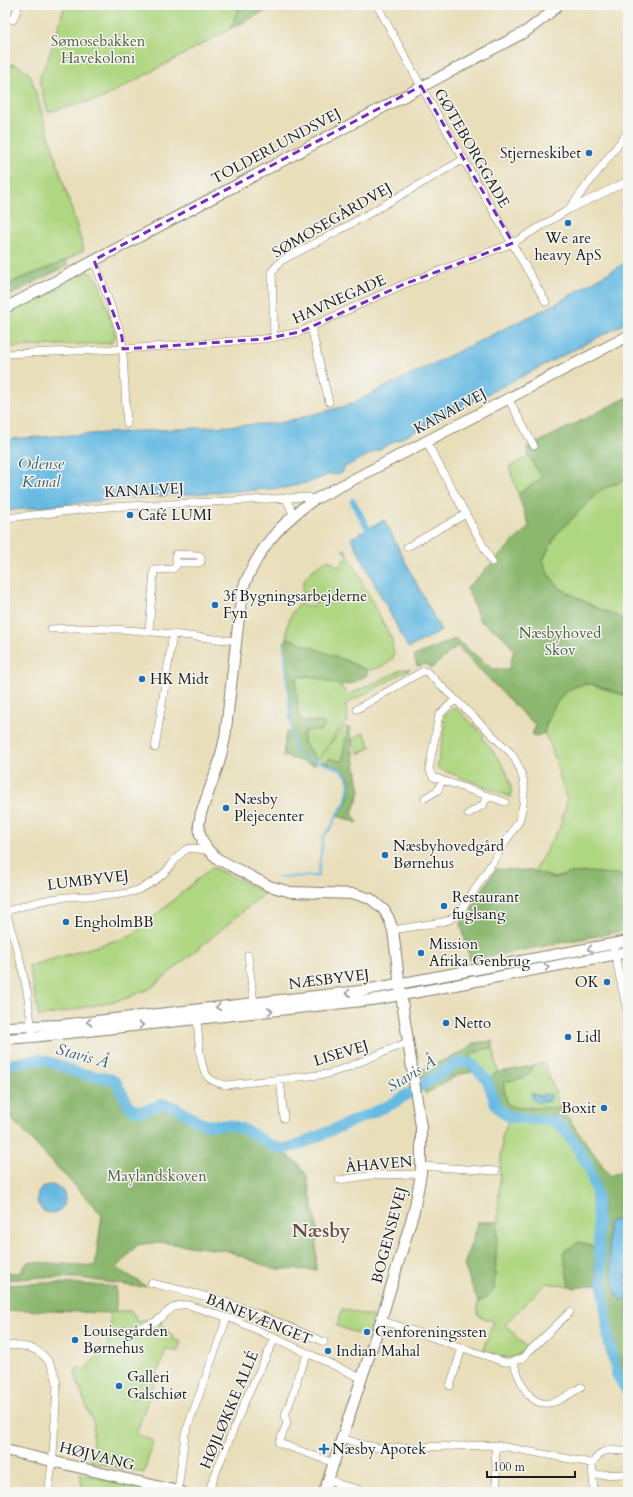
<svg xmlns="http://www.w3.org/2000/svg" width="633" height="1497" font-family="Cardo,serif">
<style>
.green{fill:#afd680;stroke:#66794e}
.forest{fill:#8bb76e;stroke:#546a45}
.water{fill:#66bae2;stroke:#416b7f}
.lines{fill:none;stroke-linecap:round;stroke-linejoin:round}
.stream{stroke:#66bae2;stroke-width:2}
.canal{stroke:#66bae2;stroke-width:6}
.river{stroke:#66bae2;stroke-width:11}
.street-casing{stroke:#827d6b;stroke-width:8}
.secondary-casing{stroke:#827d6b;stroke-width:12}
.street{stroke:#fff;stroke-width:7}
.secondary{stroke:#fff;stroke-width:10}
.oneway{stroke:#999}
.marked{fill:none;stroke:#7b2cbf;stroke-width:3;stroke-dasharray:8 5;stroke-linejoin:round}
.poi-dot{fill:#1f6fb2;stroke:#f6f6f2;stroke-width:1.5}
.labels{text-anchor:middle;stroke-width:3;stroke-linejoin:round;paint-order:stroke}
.park-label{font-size:15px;fill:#4f5d3f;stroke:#f6f6f2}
.street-label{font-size:15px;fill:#1c1c1c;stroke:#f6f6f2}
.poi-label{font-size:15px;fill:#1c1c1c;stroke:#f6f6f2;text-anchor:start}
.water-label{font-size:16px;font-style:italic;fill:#3a5b6b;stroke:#f6f6f2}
.district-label{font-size:19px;font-weight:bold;fill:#6b4e46;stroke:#f6f6f2}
</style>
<rect width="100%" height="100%" fill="#f6f6f2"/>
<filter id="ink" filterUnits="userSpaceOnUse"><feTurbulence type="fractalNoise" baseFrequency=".025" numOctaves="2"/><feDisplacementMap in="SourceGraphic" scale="8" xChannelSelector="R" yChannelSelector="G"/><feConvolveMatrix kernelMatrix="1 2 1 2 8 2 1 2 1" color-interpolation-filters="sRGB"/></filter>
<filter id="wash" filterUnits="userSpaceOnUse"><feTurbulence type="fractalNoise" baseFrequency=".012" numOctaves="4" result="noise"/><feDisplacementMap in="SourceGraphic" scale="16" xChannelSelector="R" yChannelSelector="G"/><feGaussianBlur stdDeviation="0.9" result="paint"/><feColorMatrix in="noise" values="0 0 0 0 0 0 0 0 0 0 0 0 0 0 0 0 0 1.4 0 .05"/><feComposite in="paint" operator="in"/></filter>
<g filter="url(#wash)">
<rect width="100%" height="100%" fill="#e9deba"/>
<path class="green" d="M65 5H240L230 29 103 98 48 112 40 84V76L48 59Z
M15 64 30 74 84 250 65 261 5 285V67Z
M83 271 93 274 98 280 116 336 111 343 5 347V312Z
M529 456 542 478 518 494 509 467Z
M628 479V619H624L597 608 561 589 548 574 543 560 556 535 602 489Z
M345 549 392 640C392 645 393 648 394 653 394 664 376 670 367 670L337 657 287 638C286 625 290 612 300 604L313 607 317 603 304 600C299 582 306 574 320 565 323 563 325 561 329 560L339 567 348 555 342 550Z
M403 669H410L346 704 348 721 343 724 318 759 315 760V755C307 749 302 742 304 732L311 730 321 731 319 722H302C296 715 294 687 298 677L311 676 340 685 348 695Z
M590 684 628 697V875L572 873 554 878 534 871 560 827 567 801 551 746 544 733C549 716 557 694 574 686 579 685 585 685 590 684Z
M455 707 484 735 482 738C496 755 513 774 511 797L437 768 446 722 442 721 445 715Z
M344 726 348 728 342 761 340 762 335 759 327 761 326 763 320 760 323 754Z
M364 733 371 747 359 754 352 739Z
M212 867 265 893 151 988 124 999 39 1017 29 966 131 936Z
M493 1047 498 1073H495L491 1078 481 1066 471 1060 470 1054Z
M544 1063 561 1108H519L513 1107 507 1104 503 1082 524 1078 530 1074 532 1066Z
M509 1119 532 1123 549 1124 556 1126 567 1138 578 1157 588 1178 593 1196 594 1247 579 1242 563 1252 569 1286 546 1283 505 1324 527 1348C510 1364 503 1357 483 1350L493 1322 478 1315V1302L486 1298 494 1290 502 1137Z
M342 1309 374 1317 367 1337 337 1326Z
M116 1311H131L135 1316 136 1322 152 1319 156 1315 175 1340 181 1342 177 1352 166 1349 136 1434 153 1441 144 1473 91 1462 94 1424 85 1403 77 1381 75 1371 79 1367 84 1371 107 1345 111 1334 110 1313Z
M80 1473 139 1488 140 1492H83Z"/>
<path class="forest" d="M240 5H277L230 29Z
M65 261 68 265 5 298V285Z
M628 397V479L602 489 556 535 543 560 548 574 561 589 597 608 624 619H628V697C619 694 598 684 589 684 562 684 550 711 544 733L537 736 532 735 536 725 523 714 457 646 432 668 426 664 417 666 414 656 455 639 493 669H509L514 650 503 636 480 621 467 588 529 526 518 494 542 478 529 456 527 448Z
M287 638 337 657 367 670V675L353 683 340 685 311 676 298 677 296 679 298 714 302 722H323L325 725 323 729C318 732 311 729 304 732 302 742 307 749 315 755V765L283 756 286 731 291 732 284 643Z
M349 727 360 792 352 813 358 823 338 816C340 811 343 809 345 805 347 803 347 799 348 796 355 776 344 769 326 763L330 758 340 762 342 761 347 731Z
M496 869 534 871 554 878 572 873 587 872 628 875V930L470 960 461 923Z
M492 1041 493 1047 470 1054 471 1060 464 1058 459 1060 423 1082 421 1070 461 1053 473 1043Z
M39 1059 59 1065 77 1073 110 1079 116 1082 129 1106 133 1110 141 1111 148 1109 163 1104C178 1105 188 1118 201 1124 211 1127 224 1123 235 1127 249 1130 253 1136 265 1142 270 1145 277 1147 282 1149L285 1154 300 1165 307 1177 317 1228 316 1270 273 1269 228 1251 159 1242 137 1245 117 1268 146 1286 138 1287 81 1278 44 1277 5 1280V1273H19L28 1262 95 1266 102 1215 5 1112V1063L6 1065Z
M460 1066 466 1067 472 1072 458 1075 425 1094 424 1088 454 1068Z
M532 1066 530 1074 524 1078 503 1082 507 1104 513 1107 519 1108H561L610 1176 628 1168V1238L623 1230V1301L628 1299V1389C613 1371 610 1317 607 1292 605 1275 602 1258 602 1241 601 1221 605 1200 597 1181 592 1168 570 1122 558 1117 545 1112 513 1120 501 1109 494 1102 495 1087 491 1078L495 1073Z
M478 1222H498L494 1290 486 1298 478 1302 464 1265Z
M579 1242 594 1247 597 1284 576 1288 569 1286 563 1252Z
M45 1283 82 1284 116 1287V1311L110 1313 22 1310 5 1312V1285Z"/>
<path class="water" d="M628 261V322L345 467 341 473 338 475 330 474 310 482 284 488 116 499 5 511V439L280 423 349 405 557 303Z
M384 520 441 631 408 648 351 538Z
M531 1093 540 1096 548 1094 551 1095V1098L549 1101 536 1102 533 1100Z
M37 1199a14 14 0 1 1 28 0a14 14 0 1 1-28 0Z
M618 1220 628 1238V1274L625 1280 628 1285V1299L623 1301 618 1298C610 1274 608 1249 608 1224L610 1221Z"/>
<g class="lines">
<path class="stream" d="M278 877 318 876 323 837 331 828 338 812 345 803 349 785 346 775 339 769 296 754 293 747 284 644"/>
<path class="canal" d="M353 501 368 529"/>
<path class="river" d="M5 1065 39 1059 59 1065 77 1073 110 1079 116 1082 129 1106 133 1110 141 1111 148 1109 163 1104C178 1105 188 1118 201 1123 210 1127 223 1123 234 1126 239 1128 246 1130 251 1133 260 1138 273 1149 284 1149 287 1148 292 1147 296 1146L392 1104 455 1064 465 1062 472 1064 487 1080 496 1105 501 1111 509 1117 551 1121 560 1125 574 1142 589 1168 596 1191 599 1251 609 1342 617 1375 628 1393"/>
</g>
</g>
<g filter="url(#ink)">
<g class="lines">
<g class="street-casing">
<path id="street" d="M377 5 421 86 546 302
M5 17 13 20 19 5
M570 209 628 181
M94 260 122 337 127 424
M311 327 329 402
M274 338 272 271 281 261 349 225 464 159
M5 354 123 349 264 339 300 332 402 285 513 243 568 210 628 132
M508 398 534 446
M426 441 492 562
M286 498 293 514
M5 518 108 507 309 497 312 501
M407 547 466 514
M51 629C113 625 175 635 237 641
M149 632 154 570 173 569 176 566V554L198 555 201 557V562L197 563H176
M455 700 439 715 429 769 433 777 505 802
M357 709 423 671 427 672 511 753C527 777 527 794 519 821L461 911 449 920 442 922 393 930
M155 748 173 634
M425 798 438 790 442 780
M468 814 483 805 488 796
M5 912C22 906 40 900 58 898 85 894 112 899 138 890 149 885 160 878 168 869 174 862 179 853 187 849 194 846 201 851 208 850
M6 912 20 960 27 991 32 1031
M614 950 628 1016
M248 955 254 1003
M197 1019C199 1034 198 1069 210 1079 215 1082 220 1084 225 1085L328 1074 348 1067 408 1042
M280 1079 284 1118
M421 1166 496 1171
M339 1180 373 1175 421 1174
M151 1283C180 1290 211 1296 239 1307 268 1317 296 1330 324 1342
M381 1320 504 1362H513L522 1358 570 1312
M126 1330C134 1328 145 1327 153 1323 167 1316 169 1303 188 1305L235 1320 264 1333 361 1378
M5 1346C34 1343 53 1355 57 1385L53 1455 49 1487 50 1492
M308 1353 298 1375 296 1386 285 1415 287 1423 279 1443 334 1463
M513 1362C521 1382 529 1412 557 1401 566 1398 574 1391 581 1387
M450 1386 462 1348
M342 1438 360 1444 379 1448 495 1445 586 1462 592 1464 594 1492
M495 1445 497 1492
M592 1464C603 1446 608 1451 628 1451
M593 1475 628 1474
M329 1479 339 1484 367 1492
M178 1491 185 1434 227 1318
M208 1492 245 1401 275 1338
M370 1492 380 1490"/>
</g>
<g class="secondary-casing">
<path id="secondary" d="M5 308 525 32 545 17 558 5
M5 1027 61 1025 360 991 628 941
M5 1039 32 1037 371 1000 413 993 628 952
M5 1450 182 1492
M324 1492 381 1320 414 1211 421 1174V1127L401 995 393 930 389 919 384 910 371 899 355 894 291 892 269 886 218 859 208 850 203 842 200 834 199 824 201 813 219 763 225 738 242 591C257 551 277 526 312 501L628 336"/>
</g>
<use href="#street" class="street"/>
<use href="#secondary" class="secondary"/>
</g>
<defs><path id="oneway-chevron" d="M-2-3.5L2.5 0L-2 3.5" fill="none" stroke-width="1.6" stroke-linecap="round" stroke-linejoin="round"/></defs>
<g class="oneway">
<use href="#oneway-chevron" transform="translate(590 949) rotate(169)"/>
<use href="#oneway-chevron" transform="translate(547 967) rotate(-11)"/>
<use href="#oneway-chevron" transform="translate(348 993) rotate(174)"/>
<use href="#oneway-chevron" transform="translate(218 1007) rotate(174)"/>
<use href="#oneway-chevron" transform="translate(270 1011) rotate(-6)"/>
<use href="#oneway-chevron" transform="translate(89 1022) rotate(174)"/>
<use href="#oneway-chevron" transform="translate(141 1025) rotate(-6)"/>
</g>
</g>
<path class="marked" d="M421 86 513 243 402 285 300 332 264 339 123 349 122 337 94 260Z"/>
<g class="poi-dot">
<circle cx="589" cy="153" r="4"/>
<circle cx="568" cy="223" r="4"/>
<circle cx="130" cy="515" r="4"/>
<circle cx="215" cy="605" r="4"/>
<circle cx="142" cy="679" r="4"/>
<circle cx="226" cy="808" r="4"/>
<circle cx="385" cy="855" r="4"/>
<circle cx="444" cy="906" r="4"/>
<circle cx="66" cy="922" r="4"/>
<circle cx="421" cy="953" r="4"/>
<circle cx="607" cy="982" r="4"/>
<circle cx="446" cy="1023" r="4"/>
<circle cx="568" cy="1037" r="4"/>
<circle cx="604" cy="1108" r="4"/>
<circle cx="367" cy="1332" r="4"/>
<circle cx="75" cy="1340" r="4"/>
<circle cx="328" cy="1351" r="4"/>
<circle cx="119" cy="1386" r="4"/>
<path d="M322 1443h4v4h4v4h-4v4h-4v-4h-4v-4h4z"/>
</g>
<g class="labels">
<g class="park-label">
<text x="98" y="46">Sømosebakken<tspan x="98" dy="17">Havekoloni</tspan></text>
<text x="560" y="638">Næsbyhoved<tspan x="560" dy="17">Skov</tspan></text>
<text x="157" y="1181">Maylandskoven</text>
</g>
<g class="street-label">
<text transform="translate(276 146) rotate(-28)" y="5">TOLDERLUNDSVEJ</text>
<text transform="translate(472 148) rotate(60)" y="5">GØTEBORGGADE</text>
<text transform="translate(332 220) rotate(-30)" y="5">SØMOSEGÅRDVEJ</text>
<text transform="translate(339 299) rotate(-24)" y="5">HAVNEGADE</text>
<text transform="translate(450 411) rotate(-28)" y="5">KANALVEJ</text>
<text transform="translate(144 490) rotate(-3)" y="5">KANALVEJ</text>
<text transform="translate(88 880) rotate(-7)" y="5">LUMBYVEJ</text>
<text transform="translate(329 979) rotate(-7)" y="5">NÆSBYVEJ</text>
<text transform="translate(341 1053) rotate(-17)" y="5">LISEVEJ</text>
<text transform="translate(379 1164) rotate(-5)" y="5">ÅHAVEN</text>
<text transform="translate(389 1235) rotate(-75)" y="5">BOGENSEVEJ</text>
<text transform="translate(259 1319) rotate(22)" y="5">BANEVÆNGET</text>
<text transform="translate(229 1410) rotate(-67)" y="5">HØJLØKKE ALLÉ</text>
<text transform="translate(97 1456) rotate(14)" y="5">HØJVANG</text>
</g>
<g class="poi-label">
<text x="581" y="158" text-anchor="end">Stjerneskibet</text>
<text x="568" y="243" text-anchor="middle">We are<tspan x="568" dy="17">heavy ApS</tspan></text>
<text x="138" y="520">Café LUMI</text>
<text x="223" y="601">3f Bygningsarbejderne<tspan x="223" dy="17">Fyn</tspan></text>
<text x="150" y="684">HK Midt</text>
<text x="234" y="804">Næsby<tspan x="234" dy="17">Plejecenter</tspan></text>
<text x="393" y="851">Næsbyhovedgård<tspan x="393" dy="17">Børnehus</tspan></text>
<text x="452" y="902">Restaurant<tspan x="452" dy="17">fuglsang</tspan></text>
<text x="74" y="927">EngholmBB</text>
<text x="429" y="949">Mission<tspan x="429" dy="17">Afrika Genbrug</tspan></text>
<text x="599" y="987" text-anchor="end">OK</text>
<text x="454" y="1028">Netto</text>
<text x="576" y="1042">Lidl</text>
<text x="596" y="1113" text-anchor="end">Boxit</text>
<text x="83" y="1336">Louisegården<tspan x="83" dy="17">Børnehus</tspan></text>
<text x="375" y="1337">Genforeningssten</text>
<text x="336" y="1356">Indian Mahal</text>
<text x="127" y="1382">Galleri<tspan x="127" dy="17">Galschiøt</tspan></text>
<text x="332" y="1454">Næsby Apotek</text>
</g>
<g class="water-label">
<text x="41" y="469">Odense<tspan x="41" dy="18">Kanal</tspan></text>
<text transform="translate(83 1055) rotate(15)" y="6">Stavis Å</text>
<text transform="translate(411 1073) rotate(-32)" y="6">Stavis Å</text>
</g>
<g class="district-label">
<text x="321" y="1237">Næsby</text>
</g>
</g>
<rect width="633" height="1497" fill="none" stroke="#f6f6f2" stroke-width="20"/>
<path d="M487 1471v6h88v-6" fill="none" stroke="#1c1c1c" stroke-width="2"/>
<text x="493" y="1471" font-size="12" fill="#1c1c1c" stroke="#f6f6f2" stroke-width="3" paint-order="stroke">100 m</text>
</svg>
